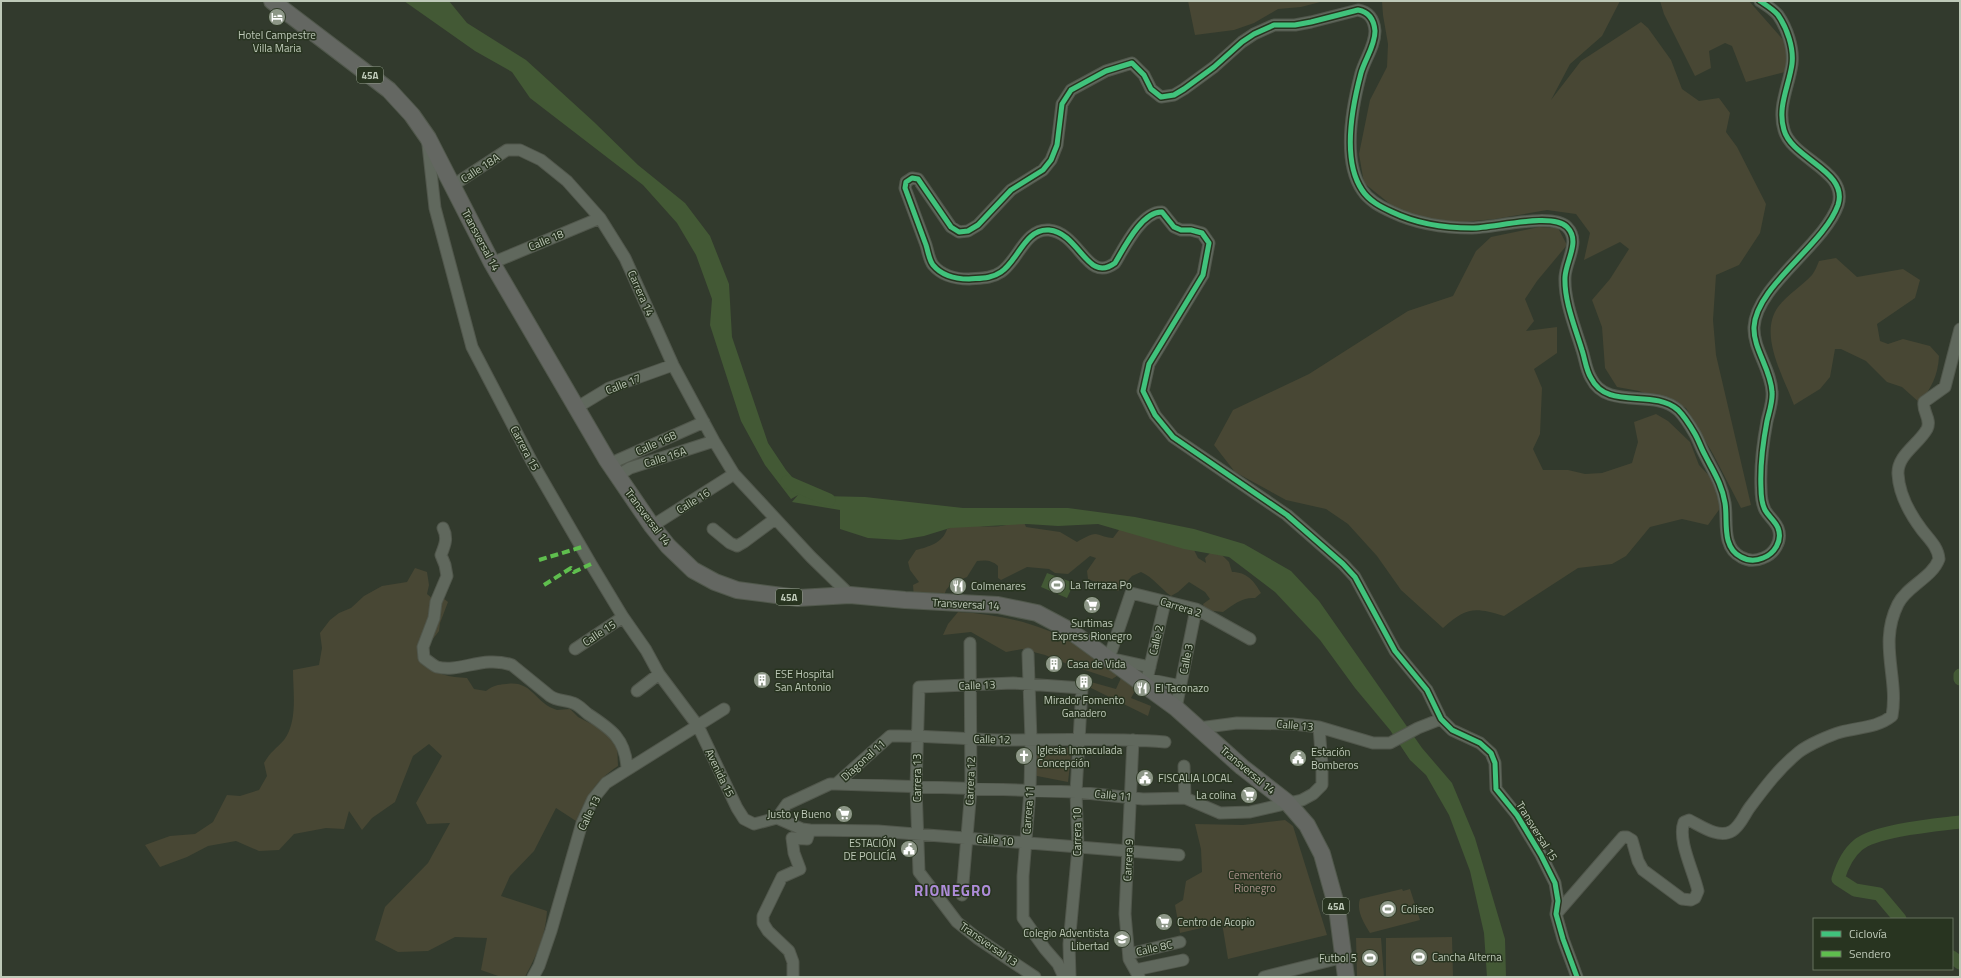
<svg xmlns="http://www.w3.org/2000/svg" width="1961" height="978" font-family="'Titillium Web',sans-serif">
<style>
.green{fill:#484734}
.water{fill:#435935}
.lines{fill:none;stroke-linecap:round;stroke-linejoin:round}
.river{stroke:#435935;stroke-width:13}
.minor-casing{stroke:#51574c;stroke-width:13}
.highway-casing{stroke:#51584c;stroke-width:18}
.minor{stroke:#60685d;stroke-width:11}
.highway{stroke:#646762;stroke-width:16}
.quiet{stroke:#5fbe4e;stroke-width:4;stroke-dasharray:8 4;stroke-linecap:butt}
.cycleway-casing{stroke:#283420;stroke-width:8}
.cycleway{stroke:#40c37c;stroke-width:5}
.labels{text-anchor:middle;stroke-width:3;stroke-linejoin:round;paint-order:stroke}
.shield{fill:#283420;stroke:#919c8a;stroke-width:1}
.shield-label{font-size:10px;font-weight:bold;fill:#bec9b8}
.poi-label{font-size:11px;fill:#bec9b8;stroke:#283420;text-anchor:start}
.street-label{font-size:11px;fill:#bec9b8;stroke:#283420}
.park-label{font-size:11px;fill:#ad958d;stroke:#283420}
.district-label{font-size:15px;font-weight:bold;letter-spacing:1px;fill:#ad8cd8;stroke:#283420}
</style>
<rect width="100%" height="100%" fill="#323a2d"/>
<path class="green" d="M1188 1H1324L1301 7 1278 9 1254 23 1234 30 1195 35Z
M1382 1H1620L1602 36 1570 64 1551 100 1581 61 1641 22 1648 28 1671 60 1682 89 1699 101 1719 98 1730 113 1726 132 1737 147 1766 204 1760 233 1739 265 1716 275 1713 320 1716 355 1751 505 1741 508 1713 454 1686 408 1639 391 1617 387 1605 368 1602 327 1592 300 1610 279 1629 249 1620 242 1584 260 1590 233 1576 214 1547 210 1495 219 1442 224 1395 208 1364 183 1359 154 1370 100 1387 67 1388 44 1383 15Z
M1660 1H1749L1785 42 1789 71 1746 82 1732 46 1725 43 1709 51 1711 68 1695 76 1664 14Z
M1539 227 1558 228 1567 245 1537 281 1525 299 1534 321 1526 331 1557 327V353L1534 369 1542 388 1540 434 1533 449 1543 470H1568L1585 474 1602 473 1632 463 1638 442 1634 422 1656 414 1668 421 1690 442 1699 465 1716 483 1721 507 1708 525 1682 519 1650 527 1626 556 1612 564 1578 568 1504 616C1474 607 1467 607 1443 628L1401 590 1377 556 1348 524 1326 509 1286 500 1235 472 1214 445 1233 410 1309 374 1408 311 1453 296 1476 251 1491 237Z
M1836 258 1857 277 1903 269 1920 280 1915 298 1877 324 1880 341 1888 344 1903 339 1930 346 1939 356C1938 376 1931 388 1920 403L1902 387 1887 382 1866 361 1841 349H1835L1830 377 1820 389 1794 405C1784 377 1758 335 1778 307 1788 294 1802 286 1812 275 1815 271 1817 266 1819 261Z
M1008 519 1023 520 1026 527 1060 532 1077 542C1082 539 1090 534 1096 534 1101 535 1107 538 1113 538L1119 530 1128 526 1194 550 1198 558 1206 563 1205 558 1210 553 1218 551 1229 562 1232 572C1247 572 1254 581 1261 593L1255 598C1242 597 1233 605 1223 612L1205 610 1203 604 1210 599 1205 592 1189 582 1178 592 1171 596C1160 588 1153 577 1141 572L1132 576 1118 591 1088 579 1087 571 1096 558 1090 556 1068 574 1055 573 1049 569 1027 567 1001 580 998 578V566C992 560 985 560 977 561L967 577 951 584 946 590 944 596 936 593 926 597 914 598 913 585 919 582 910 570 908 562 916 550C928 547 943 543 947 529 965 521 987 530 1006 525Z
M415 568 427 572 429 585 427 594 433 599 443 598 448 602 440 623 439 631 423 652 422 662C435 675 450 677 467 678L474 689 486 691C494 685 497 685 506 684 533 680 534 703 557 710 561 710 566 709 570 709L578 717 605 731 617 743 618 766C595 781 587 796 576 821L556 808 534 851 510 876 501 896 547 911C545 938 537 954 525 977H501L481 970 487 938 455 937 428 951 398 952 375 940 385 907 428 863 450 823 427 824 416 803 442 756 429 744 413 756 395 802 372 818 362 830 349 811 344 829 326 828 294 834 279 850 259 851 236 841 208 846 187 857 160 867 145 845 170 836 195 834 213 822 227 795 240 796 259 790 267 776 264 763C271 751 276 749 284 740 298 721 293 692 293 670L319 665 322 648 320 633 330 620 339 613 351 608 364 596 382 586 407 582Z
M958 612C1017 615 1075 633 1117 676L1112 679 1070 665 1045 655 1022 649 1006 652 971 632 943 635 948 624Z
M1121 678 1130 679 1136 689 1131 698 1151 706 1148 716 1089 687 1091 682 1116 689Z
M1031 745 1072 748 1068 782 1032 775Z
M1285 820 1293 826 1327 935 1228 959 1222 923 1180 933 1175 905 1183 900 1186 881 1202 872 1201 849 1195 824 1243 825Z
M1402 889 1403 891 1410 889 1420 920 1370 933C1364 923 1356 911 1360 899Z
M1452 937 1453 977H1386V938Z
M1356 938H1381L1384 977H1357Z"/>
<path class="water" d="M404 1H449L467 23 526 60 594 122 638 165 685 203 710 236 729 284 732 337 768 443 786 470 804 491 822 496 865 497 963 508H1068L1135 517 1194 529 1244 544 1291 571 1319 601 1422 748 1452 783 1475 838 1505 939 1506 977H1487L1484 933 1470 871 1449 815 1426 775 1410 760 1390 730 1355 688 1320 640 1275 592 1229 557 1184 549 1098 524 1058 526 1027 524 950 528 924 536 900 540 868 538 840 529V510L792 502 798 495 791 499 765 465 741 421 710 325 712 299 696 255 677 223 643 185 530 98 512 72 475 51Z
M1047 573 1074 583 1067 598 1041 587Z"/>
<g class="lines">
<path class="river" d="M787 482 829 500
M1960 675V679
M1900 919 1879 894 1855 890 1838 879C1842 866 1847 854 1858 845 1876 830 1936 825 1960 822
M1952 957 1960 963"/>
<g class="minor-casing">
<path id="minor" d="M428 145 435 208 472 347 532 462 591 564 623 617 646 650 659 674 698 726 737 808 744 819 754 824 777 818
M452 186 507 150H520L541 160 567 181 600 218 625 258 673 365 714 441 734 474 811 557 850 595
M492 263 600 218
M576 408 609 388 673 365
M609 464 704 422
M617 476 630 468 714 441
M652 526 734 474
M443 528C448 538 445 545 441 555L445 565 447 576 436 602 434 618 423 647 424 658C428 661 433 665 437 667 460 673 483 655 512 665L550 696C557 701 565 700 573 703 579 705 583 710 588 714 611 729 626 739 627 769
M713 529 730 543 737 546 744 542 775 519
M1165 602 1147 679 1181 686
M575 649 623 617
M1028 654 1031 740 1030 791 1023 876V918L1045 949 1058 964 1064 977
M1150 667 1109 658 1131 593 1196 609 1250 639
M637 691 659 674
M1176 708 1196 609
M1199 728 1237 723 1293 724 1319 727 1373 743H1390L1418 728 1441 719
M1133 740 1125 914 1129 959 1139 977
M1184 766 1185 798
M836 784 890 736C926 735 961 739 997 740 1053 740 1109 738 1165 742
M777 818 787 804 830 784H836L1076 792 1143 799 1185 798 1220 813 1250 812 1302 800 1313 794 1322 785V765L1319 727
M777 818 802 829 810 830 878 831 1179 855
M962 895 971 789 970 643
M1557 913 1623 837H1627L1632 840 1638 861 1643 870 1682 899 1691 900 1695 898 1698 891C1694 872 1677 840 1684 822L1689 820C1701 826 1719 839 1732 831 1741 825 1744 815 1750 807 1765 787 1780 767 1799 752 1808 745 1830 735 1841 732 1859 727 1877 728 1892 716 1899 677 1878 644 1898 604 1907 586 1932 578 1939 559 1938 547 1929 539 1922 530 1910 514 1899 495 1898 474 1897 455 1919 444 1927 429 1932 419 1922 412 1924 402L1945 387 1960 329
M1129 954 1180 942
M1135 970 1183 960
M533 977 539 966 551 931 582 823 593 799 606 783 724 709
M793 977V962L789 951 768 931 763 923V916L782 877 800 869 794 853 792 838 807 839 810 830
M1035 977 977 938 957 922 919 872 916 787 919 687 1013 683 1082 688 1076 792 1078 848 1069 944 1070 977
M1264 977 1344 957
M1577 977 1563 939 1556 914 1558 901 1555 883 1541 855 1517 815 1496 789 1495 763 1491 753 1480 743 1452 730 1441 719 1427 690 1395 651 1355 577 1343 564 1287 515 1173 437 1155 415 1143 391 1149 364 1203 275 1209 243 1202 233 1191 230H1181L1174 227 1162 212C1142 211 1124 248 1115 263 1087 284 1080 233 1049 230 1025 228 1018 261 1001 272 991 279 980 278 969 279 955 279 942 276 933 265 929 260 928 251 926 245 919 226 912 207 905 188L906 182 912 178 918 179 951 227 959 232 968 231 978 225 1011 190 1043 170 1051 160 1057 145 1062 104 1071 90 1106 71 1132 63 1144 75 1151 89 1161 97 1174 95 1184 89 1214 67 1242 42 1254 34 1274 25H1295L1311 22 1358 10C1369 12 1374 19 1375 31 1375 46 1365 59 1361 73 1352 107 1342 160 1362 190 1369 201 1381 207 1392 212 1417 224 1444 228 1472 228 1494 228 1552 212 1567 227 1581 241 1566 260 1565 277 1564 301 1575 327 1582 350 1585 359 1586 370 1591 378 1607 411 1653 388 1678 410 1684 416 1691 427 1695 434 1699 441 1701 448 1705 455 1713 471 1722 484 1725 503 1728 520 1721 547 1741 557 1748 561 1756 561 1763 558 1774 554 1783 541 1778 528 1775 521 1769 517 1765 510 1762 504 1761 495 1761 488 1760 467 1763 442 1767 421 1769 412 1773 401 1772 392 1771 369 1753 349 1754 327 1756 286 1824 245 1838 205 1849 171 1792 159 1784 130 1777 107 1789 86 1792 64 1794 48 1787 28 1778 15 1773 9 1766 5 1760 1"/>
</g>
<g class="highway-casing">
<path id="highway" d="M272 1 389 90 412 115 428 138 492 263 607 460 652 526 668 546 693 570 715 582 737 590 798 598 850 595 905 600 998 605 1037 613 1069 630 1176 708 1242 767 1287 802 1307 825 1322 854 1337 908 1346 977"/>
</g>
<use href="#minor" class="minor"/>
<use href="#highway" class="highway"/>
<path class="quiet" d="M539 560 582 547
M544 585 571 568 574 572 591 564"/>
<g class="cycleway-casing">
<path id="cycleway" d="M1577 977 1563 939 1556 914 1558 901 1555 883 1541 855 1517 815 1496 789 1495 763 1491 753 1480 743 1452 730 1441 719 1427 690 1395 651 1355 577 1343 564 1287 515 1173 437 1155 415 1143 391 1149 364 1203 275 1209 243 1202 233 1191 230H1181L1174 227 1162 212C1142 211 1124 248 1115 263 1087 284 1080 233 1049 230 1025 228 1018 261 1001 272 991 279 980 278 969 279 955 279 942 276 933 265 929 260 928 251 926 245 919 226 912 207 905 188L906 182 912 178 918 179 951 227 959 232 968 231 978 225 1011 190 1043 170 1051 160 1057 145 1062 104 1071 90 1106 71 1132 63 1144 75 1151 89 1161 97 1174 95 1184 89 1214 67 1242 42 1254 34 1274 25H1295L1311 22 1358 10C1369 12 1374 19 1375 31 1375 46 1365 59 1361 73 1352 107 1342 160 1362 190 1369 201 1381 207 1392 212 1417 224 1444 228 1472 228 1494 228 1552 212 1567 227 1581 241 1566 260 1565 277 1564 301 1575 327 1582 350 1585 359 1586 370 1591 378 1607 411 1653 388 1678 410 1684 416 1691 427 1695 434 1699 441 1701 448 1705 455 1713 471 1722 484 1725 503 1728 520 1721 547 1741 557 1748 561 1756 561 1763 558 1774 554 1783 541 1778 528 1775 521 1769 517 1765 510 1762 504 1761 495 1761 488 1760 467 1763 442 1767 421 1769 412 1773 401 1772 392 1771 369 1753 349 1754 327 1756 286 1824 245 1838 205 1849 171 1792 159 1784 130 1777 107 1789 86 1792 64 1794 48 1787 28 1778 15 1773 9 1766 5 1760 1"/>
</g>
<use href="#cycleway" class="cycleway"/>
</g>
<defs>
<g id="hotel-disc" transform="scale(0.9)"><circle r="9.5" fill="#8d9787" stroke="#283420"/><path d="M-6-4.5h1.5V1H6V5H4.5V3h-9V5H-6ZM-4 0a1.8 1.8 0 1 1 3.6 0ZM.5 0V-2.5h3Q6-2.5 6 0Z" fill="#fff"/></g>
<g id="stadium-disc" transform="scale(0.9)"><circle r="9.5" fill="#8d9787" stroke="#283420"/><path d="M0-5a6.5 5 0 1 0 0 10a6.5 5 0 1 0 0-10ZM-3.5-1.8h7v3.6h-7Z" fill="#fff"/></g>
<g id="restaurant-disc" transform="scale(0.9)"><circle r="9.5" fill="#8d9787" stroke="#283420"/><path d="M-5-6h1v4h1v-4h1v4h1v-4h1v5L-1.5 .5V6h-2V.5L-5-1ZM5-6V6H3V1.5H1.5Q1.5-4 5-6Z" fill="#fff"/></g>
<g id="supermarket-disc" transform="scale(0.9)"><circle r="9.5" fill="#8d9787" stroke="#283420"/><path d="M-6-5.5h2.5l.6 2H6L4.5 2H-2.5L-4.4-4H-6ZM-1.5 3.2a1.3 1.3 0 1 0 .1 0ZM3 3.2a1.3 1.3 0 1 0 .1 0Z" fill="#fff"/></g>
<g id="building-disc" transform="scale(0.9)"><circle r="9.5" fill="#8d9787" stroke="#283420"/><path d="M-4-6H4V6H1V3H-1V6H-4ZM-2.5-4.3h1.7v1.8h-1.7ZM.8-4.3h1.7v1.8H.8ZM-2.5-1h1.7V.8h-1.7ZM.8-1h1.7V.8H.8Z" fill="#fff"/></g>
<g id="church-disc" transform="scale(0.9)"><circle r="9.5" fill="#8d9787" stroke="#283420"/><path d="M-1.2-6h2.4v3.5h3.3v2.4h-3.3V6h-2.4V-.1h-3.3v-2.4h3.3Z" fill="#fff"/></g>
<g id="civic-disc" transform="scale(0.9)"><circle r="9.5" fill="#8d9787" stroke="#283420"/><path d="M-.6-6.5H3V-4.5H.6V-3L4-1V1h2V6H-6V1h2V-1L-.6-3ZM-1.2 2.5V6h2.4V2.5Z" fill="#fff"/></g>
<g id="school-disc" transform="scale(0.9)"><circle r="9.5" fill="#8d9787" stroke="#283420"/><path d="M0-5L7-2L0 1L-7-2ZM-4 1L0 2.5L4 1V4Q0 6-4 4Z" fill="#fff"/></g>
</defs>
<g fill-rule="evenodd">
<use href="#hotel-disc" x="277" y="17"/>
<use href="#stadium-disc" x="1057" y="585"/>
<use href="#restaurant-disc" x="958" y="586"/>
<use href="#supermarket-disc" x="1092" y="605"/>
<use href="#building-disc" x="1054" y="664"/>
<use href="#building-disc" x="762" y="680"/>
<use href="#building-disc" x="1084" y="682"/>
<use href="#restaurant-disc" x="1142" y="688"/>
<use href="#church-disc" x="1024" y="756"/>
<use href="#civic-disc" x="1298" y="758"/>
<use href="#civic-disc" x="1145" y="778"/>
<use href="#supermarket-disc" x="1249" y="795"/>
<use href="#supermarket-disc" x="844" y="814"/>
<use href="#civic-disc" x="909" y="849"/>
<use href="#stadium-disc" x="1388" y="909"/>
<use href="#supermarket-disc" x="1164" y="922"/>
<use href="#school-disc" x="1122" y="939"/>
<use href="#stadium-disc" x="1419" y="957"/>
<use href="#stadium-disc" x="1370" y="958"/>
</g>
<g class="labels">
<g class="shield">
<rect x="357" y="67" width="26" height="16" rx="3"/>
<rect x="776" y="589" width="26" height="16" rx="3"/>
<rect x="1323" y="898" width="26" height="16" rx="3"/>
</g>
<g class="shield-label">
<text x="370" y="79">45A</text>
<text x="789" y="601">45A</text>
<text x="1336" y="910">45A</text>
</g>
<g class="poi-label">
<text x="277" y="39" text-anchor="middle">Hotel Campestre<tspan x="277" dy="13">Villa Maria</tspan></text>
<text x="1070" y="589">La Terraza Po</text>
<text x="971" y="590">Colmenares</text>
<text x="1092" y="627" text-anchor="middle">Surtimas<tspan x="1092" dy="13">Express Rionegro</tspan></text>
<text x="1067" y="668">Casa de Vida</text>
<text x="775" y="678">ESE Hospital<tspan x="775" dy="13">San Antonio</tspan></text>
<text x="1155" y="692">El Taconazo</text>
<text x="1084" y="704" text-anchor="middle">Mirador Fomento<tspan x="1084" dy="13">Ganadero</tspan></text>
<text x="1037" y="754">Iglesia Inmaculada<tspan x="1037" dy="13">Concepción</tspan></text>
<text x="1311" y="756">Estación<tspan x="1311" dy="13">Bomberos</tspan></text>
<text x="1158" y="782">FISCALIA LOCAL</text>
<text x="1236" y="799" text-anchor="end">La colina</text>
<text x="831" y="818" text-anchor="end">Justo y Bueno</text>
<text x="896" y="847" text-anchor="end">ESTACIÓN<tspan x="896" dy="13">DE POLICÍA</tspan></text>
<text x="1401" y="913">Coliseo</text>
<text x="1177" y="926">Centro de Acopio</text>
<text x="1109" y="937" text-anchor="end">Colegio Adventista<tspan x="1109" dy="13">Libertad</tspan></text>
<text x="1432" y="961">Cancha Alterna</text>
<text x="1357" y="962" text-anchor="end">Futbol 5</text>
</g>
<g class="street-label">
<text transform="translate(480 168) rotate(-33)" y="4">Calle 18A</text>
<text transform="translate(481 240) rotate(62)" y="4">Transversal 14</text>
<text transform="translate(546 240) rotate(-23)" y="4">Calle 18</text>
<text transform="translate(641 293) rotate(66)" y="4">Carrera 14</text>
<text transform="translate(623 384) rotate(-22)" y="4">Calle 17</text>
<text transform="translate(656 443) rotate(-24)" y="4">Calle 16B</text>
<text transform="translate(525 448) rotate(62)" y="4">Carrera 15</text>
<text transform="translate(665 457) rotate(-18)" y="4">Calle 16A</text>
<text transform="translate(693 501) rotate(-32)" y="4">Calle 16</text>
<text transform="translate(648 517) rotate(53)" y="4">Transversal 14</text>
<text transform="translate(966 604) rotate(3)" y="4">Transversal 14</text>
<text transform="translate(1181 607) rotate(17)" y="4">Carrera 2</text>
<text transform="translate(599 633) rotate(-33)" y="4">Calle 15</text>
<text transform="translate(1156 640) rotate(-77)" y="4">Calle 2</text>
<text transform="translate(1186 659) rotate(-79)" y="4">Calle 3</text>
<text transform="translate(977 685) rotate(-2)" y="4">Calle 13</text>
<text transform="translate(1295 725) rotate(5)" y="4">Calle 13</text>
<text transform="translate(992 739) rotate(1)" y="4">Calle 12</text>
<text transform="translate(863 760) rotate(-42)" y="4">Diagonal 11</text>
<text transform="translate(1248 770) rotate(40)" y="4">Transversal 14</text>
<text transform="translate(720 773) rotate(64)" y="4">Avenida 15</text>
<text transform="translate(917 778) rotate(-90)" y="4">Carrera 13</text>
<text transform="translate(970 781) rotate(-88)" y="4">Carrera 12</text>
<text transform="translate(1113 795) rotate(5)" y="4">Calle 11</text>
<text transform="translate(1028 810) rotate(-86)" y="4">Carrera 11</text>
<text transform="translate(589 813) rotate(-64)" y="4">Calle 13</text>
<text transform="translate(1537 831) rotate(58)" y="4">Transversal 15</text>
<text transform="translate(1077 832) rotate(-90)" y="4">Carrera 10</text>
<text transform="translate(995 840) rotate(4)" y="4">Calle 10</text>
<text transform="translate(1128 860) rotate(-87)" y="4">Carrera 9</text>
<text transform="translate(989 944) rotate(35)" y="4">Transversal 13</text>
<text transform="translate(1154 948) rotate(-12)" y="4">Calle 8C</text>
</g>
<g class="park-label">
<text x="1255" y="879">Cementerio<tspan x="1255" dy="13">Rionegro</tspan></text>
</g>
<g class="district-label">
<text x="953" y="896">RIONEGRO</text>
</g>
</g>
<rect width="1961" height="978" fill="none" stroke="#bec9b8" stroke-width="4"/>
<rect x="1813" y="918" width="140" height="52" fill="#283420" stroke="#64705d"/>
<rect x="1821" y="931" width="20" height="6" fill="#40c37c" stroke="#64705d"/>
<text x="1849" y="938" font-size="12" fill="#bec9b8">Ciclovía</text>
<rect x="1821" y="951" width="20" height="6" fill="#5fbe4e" stroke="#64705d"/>
<text x="1849" y="958" font-size="12" fill="#bec9b8">Sendero</text>
</svg>
